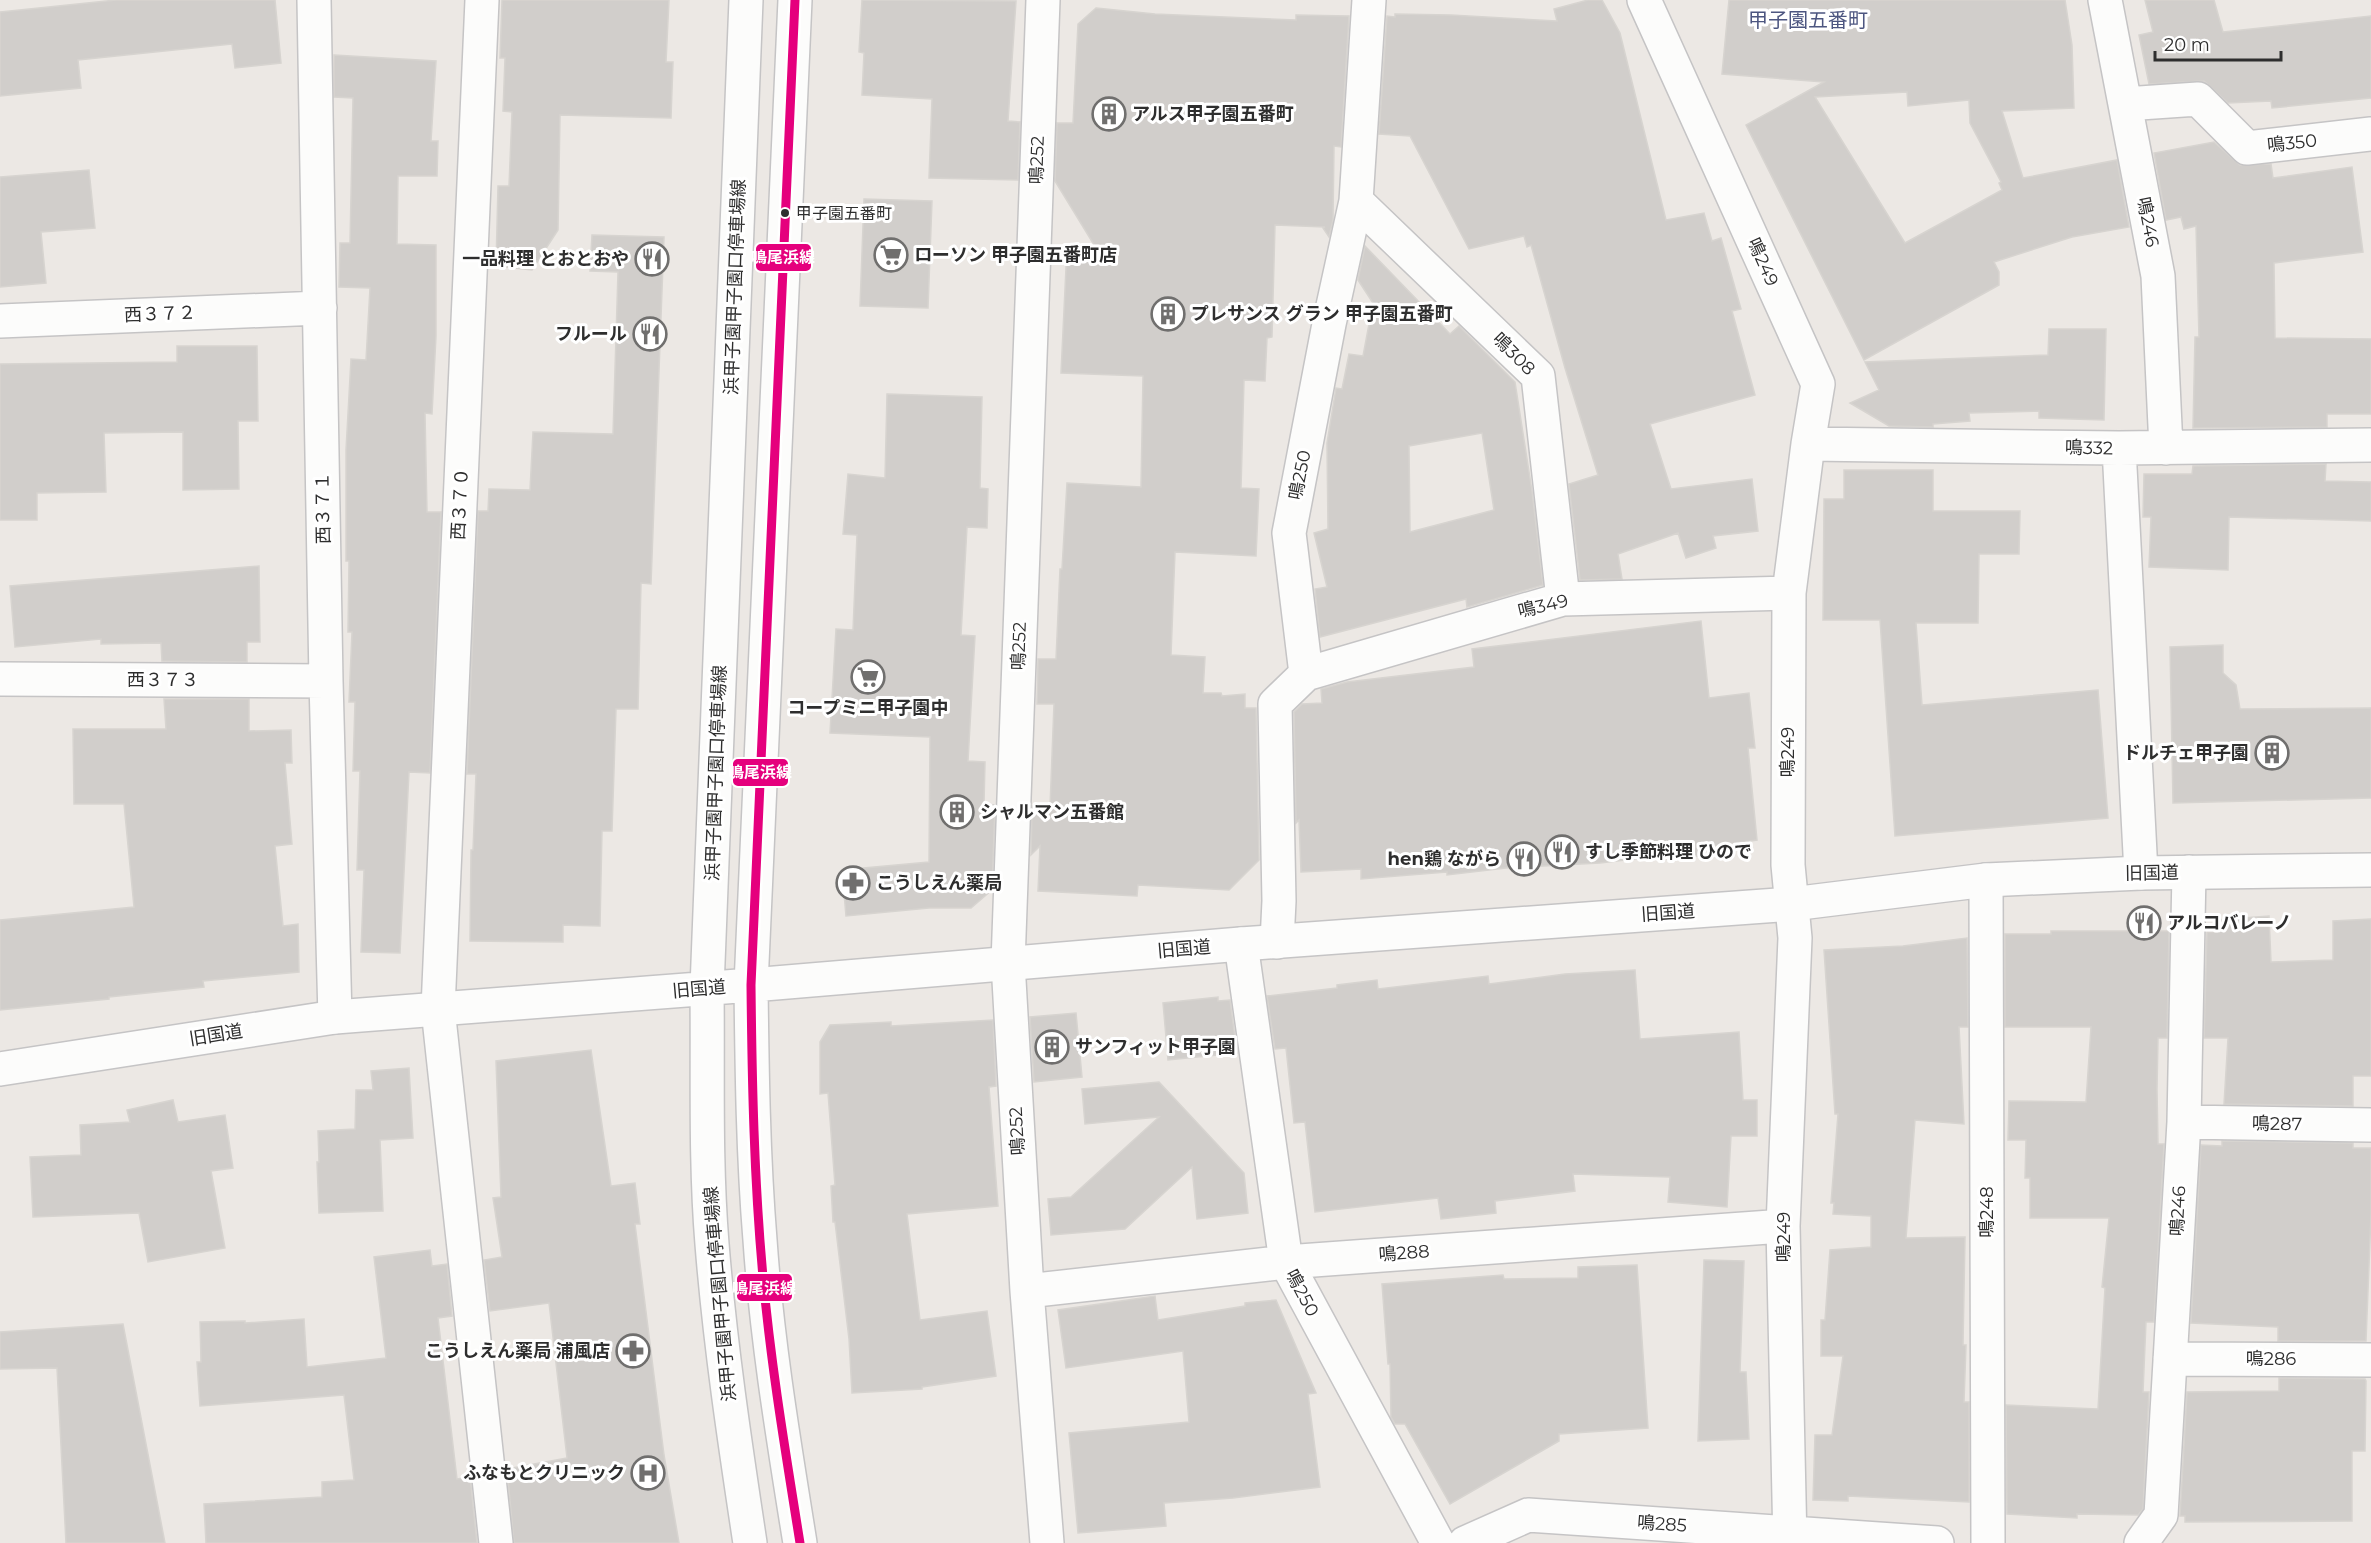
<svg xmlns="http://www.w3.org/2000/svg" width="2371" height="1543" font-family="Montserrat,'Noto Sans JP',sans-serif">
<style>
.building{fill:#d1cecb;stroke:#d7d4d0;stroke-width:1.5;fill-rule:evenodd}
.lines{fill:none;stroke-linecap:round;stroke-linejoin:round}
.street-casing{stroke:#c5c4c5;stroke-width:36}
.secondary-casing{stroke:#c5c4c5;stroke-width:36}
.street{stroke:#fcfcfb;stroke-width:33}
.secondary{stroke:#fcfcfb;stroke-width:33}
.bus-1-casing{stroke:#fff;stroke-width:14}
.bus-1{stroke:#e5007d;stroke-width:9}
.bus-dot{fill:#2e2e2e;stroke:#fff;stroke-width:2}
.labels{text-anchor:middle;stroke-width:6;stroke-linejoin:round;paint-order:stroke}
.bus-label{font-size:16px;fill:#2e2e2e;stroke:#fff;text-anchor:start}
.poi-label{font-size:18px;font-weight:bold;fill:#2e2e2e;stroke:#fff;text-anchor:start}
.street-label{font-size:18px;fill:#2e2e2e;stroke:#fff}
.neighbourhood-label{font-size:20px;fill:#4d5680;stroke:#fff}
.line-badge{stroke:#fff;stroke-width:2}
.badge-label{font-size:16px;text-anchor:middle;font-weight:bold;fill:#fff}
</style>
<rect width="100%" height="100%" fill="#ece8e4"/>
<path class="building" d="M116 0H275L281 63 235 68 232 44 78 60 81 88 0 96V12Z
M502 0H669L666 62H673L671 118 560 115 558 230 532 270 496 266 498 186H509L512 112 503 111 505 58H500Z
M862 0 1016 1 1008 121 1020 122 1018 180 929 178 932 99 862 95 864 53 859 52Z
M1588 0H1602L1620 33 1666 220 1704 213 1712 241 1721 238 1741 309 1732 311 1755 395 1650 424 1671 489 1752 479 1758 531 1713 536 1716 548 1686 558 1678 533 1618 554 1622 579 1580 580 1569 484 1598 475 1565 368 1531 245 1527 247 1524 236 1469 249 1410 136 1379 134 1387 16 1395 17V14L1451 15 1557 21 1554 9Z
M1729 0H2065L2072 45 2074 108 2002 111 2023 178 2117 160 2129 227 2072 237 1994 262 1999 272V285L1864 360 1746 125 1824 82 1722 74ZM1907 92 1908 106 1969 100 1970 123 2001 182 1999 183 2002 190 1905 243 1815 97Z
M2145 0H2214L2223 32 2371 16V98L2272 108 2271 101 2228 103 2204 81 2149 84 2139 35 2153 32Z
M1096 8 1155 14 1296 20V15L1349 16 1341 147 1334 146 1333 220 1329 237 1323 228 1325 227 1275 225 1272 337 1267 338 1265 381 1244 380 1241 488 1259 489 1256 556 1175 552 1171 655 1205 657 1203 693H1221L1222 696 1245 694V708H1256L1259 860 1229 890 1138 885 1137 896 1038 891 1040 846 1031 855 1032 806 1050 807 1054 704H1037L1038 659H1056L1060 569H1062L1067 483 1141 487 1143 376 1061 373 1067 247 1096 248 1055 181 1057 123H1073L1078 24Z
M334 55 436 61 431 141H438L437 176H398L397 244 436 245V336L432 414 425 413 427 512H441L430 773 409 772 400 953 361 952 364 870H357L360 771H353L355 702H349L352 632H348L349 561H346V450L351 359 366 360 370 288 339 287 340 243H350L353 98 334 97Z
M2214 142 2240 165 2271 164 2273 178 2352 167 2363 252 2274 263 2275 338 2371 339V414H2327V427L2193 428 2195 337H2199L2196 226 2184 229 2181 217 2166 220 2154 153Z
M89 170 95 228 41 232 46 283 0 287V177Z
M864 199 932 201 928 308 860 306Z
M592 235 664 237 651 584 641 583 638 709H616L612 831H602L600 926 563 925V942L470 941 471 850H473L476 774H467L478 511H488L489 489 530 490 533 432 613 434 618 272 590 271Z
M1365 246 1450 334 1459 326 1515 382 1532 491 1543 585 1467 607 1466 599 1320 637 1315 589 1327 587 1314 533 1328 529 1327 443 1336 388 1342 389 1349 354 1363 356 1373 303 1358 280ZM1482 433 1494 510 1410 532 1409 446Z
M2049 329H2106L2104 420 2039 418V411L1969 413 1970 421 1933 424V427L1889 426 1850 403 1879 390 1865 362 2048 355Z
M177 346H257L258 421H238L239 489 183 490V432L104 433 106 492 37 493V520H0V364L177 362Z
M887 394 982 397 980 488 988 489 987 528 967 527 961 635 975 636 968 761 985 762 984 804 995 805 992 890 971 908H929L846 916 842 870 929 862 930 737 830 733 836 629 853 630 857 535 843 534 848 474 885 478Z
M2326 464 2325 481 2371 482V521L2229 517 2228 570 2149 567 2151 517H2143L2144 474H2192L2193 466Z
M1844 470H1933V511H2020L2019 554H1979L1978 623H1916L1922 705 2098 690 2108 818 1895 836 1880 620H1823L1824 499H1844Z
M259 566 260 642H247V662L162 661 161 643 101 644V639L15 647 10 586Z
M1701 621 1709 698 1749 693 1755 748H1748L1757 840 1698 848 1699 856 1667 859V855L1600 863 1506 868 1447 875V872L1361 879V869L1301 872 1299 820 1296 823 1294 712 1302 704 1322 703 1321 689 1347 682 1474 667 1472 649Z
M2223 645V673L2236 685 2240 709 2371 708V798L2173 803 2170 647Z
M164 699H249V731L291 730 292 763H285L292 844 275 846 283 926 298 924 299 972 203 981 204 987 109 997V999L0 1010V920L134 907 124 804H74L73 729H166Z
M2269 916 2271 962 2333 960V921L2371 919V1076H2353V1106L2224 1104 2228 1038H2204L2207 932H2216V920Z
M2051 931H2169L2167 1038H2158L2157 1089 2158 1144H2164L2154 1322H2146L2143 1392H2149L2143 1509 2138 1515 2077 1514V1518L2007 1514 2006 1405 2098 1409 2105 1288 2102 1287 2109 1218H2030V1178H2025L2026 1140H2008L2009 1101 2086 1102 2091 1027H2005V934H2051Z
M1967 938 1968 1027H1959L1964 1124 1915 1120 1906 1238 1965 1237 1963 1345H1966L1964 1402H1969V1502L1848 1496V1501L1813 1500 1815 1435H1832L1843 1356H1821V1320H1825L1830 1250 1871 1247V1216L1833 1214 1834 1203H1831L1838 1114H1835L1824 950 1903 946Z
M1635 970 1640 1039 1739 1032 1743 1100H1757V1136H1731L1727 1207 1668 1202 1670 1177 1573 1174 1575 1191 1495 1201 1496 1213 1441 1219 1438 1198 1315 1212 1305 1122 1294 1123 1286 1048 1275 1049 1267 996 1337 988V985L1377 980 1378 989 1488 976 1489 984 1565 974Z
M1218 997V1001L1230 1000 1237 1053 1168 1060 1163 1003Z
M1076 1013 1082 1077 1034 1082 1030 1017Z
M993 1020 996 1086 989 1087 998 1206 907 1214 920 1320 987 1311 996 1376 922 1387V1389L852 1393 849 1339 835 1222H833L831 1186 835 1185 828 1093 820 1094V1042L830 1025 891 1022V1026Z
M591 1050 611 1186 635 1183 640 1224H635L664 1455 679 1543H514L507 1469 567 1458 549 1303 490 1311 484 1260 502 1257 493 1198 501 1197 496 1061Z
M409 1068 413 1138 380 1140 383 1211 319 1213 317 1162H319L318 1131 355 1129 356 1090H373L371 1071Z
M1159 1082 1244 1173 1248 1213 1197 1219 1192 1167 1125 1229 1051 1235 1048 1199 1071 1197 1159 1117 1085 1124 1082 1089Z
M173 1100 178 1122 225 1115 233 1168 211 1171 225 1248 148 1262 139 1213 33 1217 30 1157 81 1155 80 1125 130 1122 127 1110Z
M2222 1141 2353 1143V1148H2371V1215L2366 1341H2278V1327L2191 1323 2201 1145 2222 1146Z
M430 1250 432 1266 447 1264 452 1316 438 1318 457 1479 470 1477 477 1543H206L204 1504 322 1497V1482L354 1480 344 1395 200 1406 197 1362H201L200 1322 245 1321V1323L304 1319 307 1367 386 1358 374 1257Z
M1704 1260 1744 1261 1740 1372H1746L1749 1439 1698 1441Z
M1637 1265 1648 1428 1559 1434V1441L1450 1504 1405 1424H1395L1391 1417 1390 1364H1388L1382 1284 1503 1275 1504 1279 1578 1278V1267Z
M1155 1296 1158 1320 1245 1306V1303L1276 1300 1316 1393 1308 1394 1320 1487 1233 1498 1164 1503 1166 1526 1078 1533 1069 1433 1189 1422 1183 1351 1066 1368 1058 1310Z
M123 1324 165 1543H66L57 1368 0 1369V1332Z
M2279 1378 2365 1379 2366 1381 2365 1451H2352V1521L2185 1522V1516H2180L2187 1392 2279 1391Z"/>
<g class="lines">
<g class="street-casing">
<path id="street" d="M314 0 326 681 335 1017
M482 0 438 1009 496 1543
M1043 0 1008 963 1027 1291 1047 1543
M1644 0 1818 384 1808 444 1789 593 1788 865 1795 938 1783 1226 1790 1543
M2105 0 2158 276 2166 448
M2125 104 2198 99 2247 148 2371 134
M1356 201 1538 376 1563 599
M0 321 320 308
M1808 444 2119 448 2371 445
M2119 448 2141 873
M1306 674 1563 599 1789 593
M0 679 326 681
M1986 880 1988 1543
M1277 942 1279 901 1275 704 1306 674 1289 533 1329 324 1356 201 1369 0
M1241 944 1286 1262 1438 1543
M2184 1122 2371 1125
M1027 1291 1286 1262 1783 1226
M2170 1359 2371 1360
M1465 1543 1528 1515 1937 1543
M2141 1543 2161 1515 2184 1122 2189 872"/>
</g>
<g class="secondary-casing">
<path id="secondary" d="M746 0 707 988C708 1073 705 1159 712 1244 720 1344 735 1444 750 1543
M795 0 751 985C752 1070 753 1155 760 1240 767 1342 784 1443 800 1543
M0 1069 335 1017 751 985 1241 944 1792 904 1986 880 2141 873 2371 870"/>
</g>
<use href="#street" class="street"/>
<use href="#secondary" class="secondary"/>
<g class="bus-1-casing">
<path id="bus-1" d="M795 0 751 985C752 1082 754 1179 763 1277 771 1366 786 1455 800 1543"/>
</g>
<use href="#bus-1" class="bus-1"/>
</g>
<defs>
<g id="building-ring" transform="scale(1.725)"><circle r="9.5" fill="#fff" stroke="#706f6e" stroke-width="1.5"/><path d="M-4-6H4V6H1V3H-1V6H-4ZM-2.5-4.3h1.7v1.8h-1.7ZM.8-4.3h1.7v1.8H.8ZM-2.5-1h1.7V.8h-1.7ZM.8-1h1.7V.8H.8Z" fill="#706f6e"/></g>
<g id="supermarket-ring" transform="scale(1.725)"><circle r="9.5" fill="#fff" stroke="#706f6e" stroke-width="1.5"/><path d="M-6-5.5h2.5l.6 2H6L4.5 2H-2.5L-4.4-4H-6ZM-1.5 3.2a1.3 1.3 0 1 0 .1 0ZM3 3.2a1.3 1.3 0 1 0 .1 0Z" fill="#706f6e"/></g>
<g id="restaurant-ring" transform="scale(1.725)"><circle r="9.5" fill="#fff" stroke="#706f6e" stroke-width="1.5"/><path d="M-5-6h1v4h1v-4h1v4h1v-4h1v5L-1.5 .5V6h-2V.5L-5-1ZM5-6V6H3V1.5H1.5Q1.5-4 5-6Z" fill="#706f6e"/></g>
<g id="pharmacy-ring" transform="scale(1.725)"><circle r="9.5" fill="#fff" stroke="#706f6e" stroke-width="1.5"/><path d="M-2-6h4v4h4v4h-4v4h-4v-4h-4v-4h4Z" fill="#706f6e"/></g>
<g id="hospital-ring" transform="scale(1.725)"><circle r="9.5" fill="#fff" stroke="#706f6e" stroke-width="1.5"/><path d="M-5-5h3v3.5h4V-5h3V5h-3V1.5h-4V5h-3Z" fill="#706f6e"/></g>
</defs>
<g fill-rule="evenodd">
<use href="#building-ring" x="1109" y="114"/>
<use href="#supermarket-ring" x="891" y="255"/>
<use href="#restaurant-ring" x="652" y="259"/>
<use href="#building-ring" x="1168" y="314"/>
<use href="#restaurant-ring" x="650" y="334"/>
<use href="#supermarket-ring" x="868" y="677"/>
<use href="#building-ring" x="2272" y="753"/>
<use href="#building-ring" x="957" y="812"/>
<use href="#restaurant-ring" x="1562" y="852"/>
<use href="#restaurant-ring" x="1524" y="859"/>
<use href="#pharmacy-ring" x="853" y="883"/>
<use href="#restaurant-ring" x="2144" y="923"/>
<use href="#building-ring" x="1052" y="1047"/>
<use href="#pharmacy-ring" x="633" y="1351"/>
<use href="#hospital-ring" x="648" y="1473"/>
</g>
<circle class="bus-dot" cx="785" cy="213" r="5"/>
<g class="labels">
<g class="bus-label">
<text x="796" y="219">甲子園五番町</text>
</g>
<g class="poi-label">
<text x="1132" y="120">アルス甲子園五番町</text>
<text x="914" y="261">ローソン 甲子園五番町店</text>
<text x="629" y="265" text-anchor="end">一品料理 とおとおや</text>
<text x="1191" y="320">プレサンス グラン 甲子園五番町</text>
<text x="627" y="340" text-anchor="end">フルール</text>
<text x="868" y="714" text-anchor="middle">コープミニ甲子園中</text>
<text x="2249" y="759" text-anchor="end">ドルチェ甲子園</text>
<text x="980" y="818">シャルマン五番館</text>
<text x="1585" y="858">すし季節料理 ひので</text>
<text x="1501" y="865" text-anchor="end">hen鶏 ながら</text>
<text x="876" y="889">こうしえん薬局</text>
<text x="2167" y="929">アルコバレーノ</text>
<text x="1075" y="1053">サンフィット甲子園</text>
<text x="610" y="1357" text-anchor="end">こうしえん薬局 浦風店</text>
<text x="625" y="1479" text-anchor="end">ふなもとクリニック</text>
</g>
<g class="street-label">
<text transform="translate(2292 143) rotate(-6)" y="6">鳴350</text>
<text transform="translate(1037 160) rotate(-88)" y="6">鳴252</text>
<text transform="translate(2148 222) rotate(79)" y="6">鳴246</text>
<text transform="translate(1763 262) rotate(66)" y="6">鳴249</text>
<text transform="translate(735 287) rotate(-88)" y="6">浜甲子園甲子園口停車場線</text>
<text transform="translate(160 314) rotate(-2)" y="6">西３７２</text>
<text transform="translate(1514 354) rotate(45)" y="6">鳴308</text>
<text transform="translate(2089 448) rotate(1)" y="6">鳴332</text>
<text transform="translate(1300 475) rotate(-79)" y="6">鳴250</text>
<text transform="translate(460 504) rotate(-87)" y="6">西３７０</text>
<text transform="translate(323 508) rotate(-91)" y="6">西３７１</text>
<text transform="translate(1543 606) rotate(-13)" y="6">鳴349</text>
<text transform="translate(1019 646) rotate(-88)" y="6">鳴252</text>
<text x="163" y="686">西３７３</text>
<text transform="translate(1788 752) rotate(-90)" y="6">鳴249</text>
<text transform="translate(716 773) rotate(-88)" y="6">浜甲子園甲子園口停車場線</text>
<text transform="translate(2152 873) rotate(-1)" y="6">旧国道</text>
<text transform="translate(1668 913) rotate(-4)" y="6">旧国道</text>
<text transform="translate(1184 949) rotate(-5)" y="6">旧国道</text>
<text transform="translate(699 989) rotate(-5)" y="6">旧国道</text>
<text transform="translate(216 1035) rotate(-9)" y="6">旧国道</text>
<text transform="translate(2277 1124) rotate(1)" y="6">鳴287</text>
<text transform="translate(1017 1131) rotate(-93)" y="6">鳴252</text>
<text transform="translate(2178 1211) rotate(-87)" y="6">鳴246</text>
<text transform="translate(1987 1212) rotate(-90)" y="6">鳴248</text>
<text transform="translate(1784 1237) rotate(-90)" y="6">鳴249</text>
<text transform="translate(1404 1253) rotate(-4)" y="6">鳴288</text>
<text transform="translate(1302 1293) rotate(62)" y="6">鳴250</text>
<text transform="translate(720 1294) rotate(-95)" y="6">浜甲子園甲子園口停車場線</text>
<text x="2271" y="1365">鳴286</text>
<text transform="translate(1662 1524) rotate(4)" y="6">鳴285</text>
</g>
<g class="neighbourhood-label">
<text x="1808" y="27">甲子園五番町</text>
</g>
</g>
<g class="line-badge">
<rect x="755" y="243" width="57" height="29" rx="6" fill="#e5007d"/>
<rect x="732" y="758" width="57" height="29" rx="6" fill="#e5007d"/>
<rect x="736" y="1273" width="57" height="29" rx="6" fill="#e5007d"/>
</g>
<g class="badge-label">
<text x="783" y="263">鳴尾浜線</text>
<text x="760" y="778">鳴尾浜線</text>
<text x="764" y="1294">鳴尾浜線</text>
</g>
<path d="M2155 51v9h126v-9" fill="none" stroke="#2e2e2e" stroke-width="3"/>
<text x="2164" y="51" font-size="18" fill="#2e2e2e" stroke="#ffffff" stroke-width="4.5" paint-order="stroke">20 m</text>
</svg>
